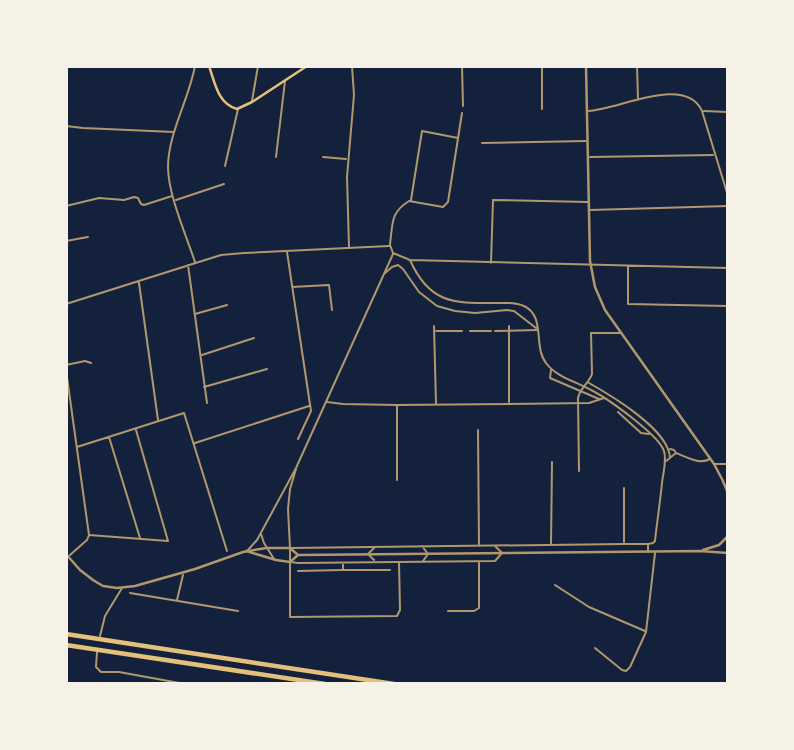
<svg xmlns="http://www.w3.org/2000/svg" width="794" height="750" font-family="'PT Serif',serif">
<style>
.lines{fill:none;stroke-linecap:round;stroke-linejoin:round}
.pedestrian{stroke:#b1986c;stroke-width:2}
.minor{stroke:#b1986c;stroke-width:2}
.tertiary{stroke:#b1986c;stroke-width:2.5}
.secondary{stroke:#e5c07b;stroke-width:2.5}
.motorway{stroke:#e5c07b;stroke-width:4.5}
</style>
<rect width="100%" height="100%" fill="#14213d"/>
<g class="lines">
<path class="pedestrian" d="M436 331H462
M470 331H491
M495 331 538 330
M551 370 550 378 599 399
M589 383C612 396 669 430 670 458L666 461
M618 412 641 433 649 434
M670 449 674 450 676 453 671 457
M676 453C687 457 699 465 710 459"/>
<path class="minor" d="M462 66 463 106
M542 66V109
M637 66 638 99
M252 101 258 66
M588 111C618 110 685 74 702 111L728 196
M704 111 728 112
M66 126 83 128 174 132
M482 143 586 141
M276 157 285 81
M323 157 346 159
M590 157 713 155
M225 166 238 109
M176 200 224 184
M411 200 422 131 458 138
M66 206 99 198 124 200 134 197 138 198 141 204 144 205 172 196
M590 210 728 206
M66 241 88 237
M390 244C393 223 390 213 409 201L443 207 448 202 462 113
M390 245 393 253 410 260 728 268
M349 247 347 177 354 95 352 66
M287 252 311 411 298 439
M410 260C430 305 455 303 498 303 506 303 516 302 524 306 546 316 533 347 546 363 556 377 577 382 591 390 607 398 659 435 664 451 667 461 663 473 662 483 660 503 657 522 655 541L653 543 648 544
M195 262C186 235 168 194 168 167 168 134 189 99 195 66
M491 263 493 200 588 202
M188 265 207 403
M628 267V304L728 306
M384 274 392 267 398 265 403 269 419 292 437 306 455 311 475 313 507 310 514 311 536 328
M139 283 158 420
M292 287 329 285 332 310
M66 304 221 255 244 253 389 246
M195 314 227 305
M434 326 436 404
M509 326V402
M202 355 254 338
M66 365 85 361 91 363
M66 370 89 535 87 540 70 555
M204 387 267 369
M327 402 343 404 397 405 509 404 589 403 604 398
M478 430 479 545
M109 437 140 538
M195 443 309 406
M77 447 184 413 227 551
M715 464H728
M296 469 290 489 288 509 290 548V617L397 616 400 610 399 562
M579 471 578 398C580 388 589 383 592 374L591 333H620
M397 480V405
M261 534 264 543 274 559
M89 535 168 541 136 430
M624 542V488
M551 545 552 462
M422 546 428 554 423 561
M291 548 624 544H648V552
M248 550 257 540 296 468 393 254
M374 560 368 554 375 547
M291 562 298 563 495 561 502 553 495 546
M343 564V570H390
M298 571 342 570
M555 585 589 607 645 631
M130 593 238 611
M177 600 183 575
M448 611H474L479 608V562
M100 636 105 616 122 588
M595 648 622 670 626 671 630 667 646 632 655 553
M97 652 96 667 101 672H119L185 684"/>
<path class="tertiary" d="M586 66 590 261 595 287 605 310 714 464 722 479 728 493
M703 550 719 545 727 537
M246 551 276 560 290 562 298 555 700 551 728 553
M66 554 80 570 93 580 103 586 117 588 135 586 195 569 243 552 266 548H290L298 555"/>
<path class="secondary" d="M209 66C215 83 218 104 237 109L252 102 307 66"/>
<path class="motorway" d="M66 634 394 684
M66 645 325 684"/>
</g>
<rect width="794" height="750" fill="none" stroke="#f6f1e7" stroke-width="136"/>
</svg>
